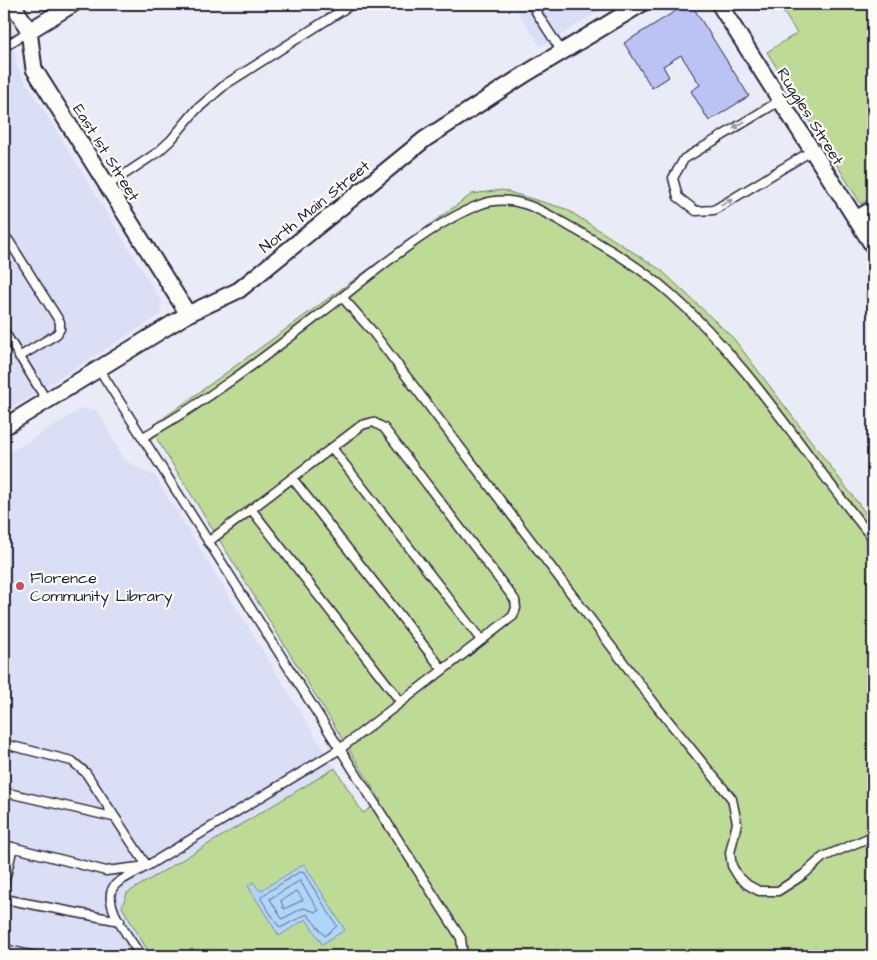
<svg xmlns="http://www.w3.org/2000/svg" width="877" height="960" font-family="'Architects Daughter',sans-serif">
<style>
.built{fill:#dbdff6}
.green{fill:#bddb94;stroke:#707e68}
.water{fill:#afd5f9;stroke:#778dad}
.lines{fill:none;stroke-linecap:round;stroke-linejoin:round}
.shore{stroke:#5a6a87;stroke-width:1}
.building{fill:#bbc3f5;stroke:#22223b}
.lane-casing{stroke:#22223b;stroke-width:11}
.street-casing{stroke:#22223b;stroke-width:19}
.lane{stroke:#fdfcf7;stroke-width:8}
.street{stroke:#fdfcf7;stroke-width:15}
.oneway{fill:#9a9aa2}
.poi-dot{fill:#d1495b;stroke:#fdfcf7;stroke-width:2}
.labels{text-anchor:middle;stroke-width:4.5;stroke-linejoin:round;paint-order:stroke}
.street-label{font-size:16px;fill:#22223b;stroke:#fdfcf7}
.poi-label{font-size:16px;fill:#22223b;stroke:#fdfcf7;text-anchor:start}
</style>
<rect width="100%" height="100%" fill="#e9ebf6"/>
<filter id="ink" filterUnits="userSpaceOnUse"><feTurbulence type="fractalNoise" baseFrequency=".02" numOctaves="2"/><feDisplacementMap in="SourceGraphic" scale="10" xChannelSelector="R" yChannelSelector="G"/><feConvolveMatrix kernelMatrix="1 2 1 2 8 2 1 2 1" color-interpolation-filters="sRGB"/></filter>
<g filter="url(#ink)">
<path class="built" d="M513 4H611L541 47Z
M4 13 12 26 17 67 162 302 160 315 4 413Z
M81 409 97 410 124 460 155 476 335 768 127 893 122 907 151 956H4V456Z"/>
<path class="green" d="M778 4H873V196L861 204 767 52 797 33Z
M502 190 566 209 661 270 734 339 873 523V956H151L122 907 127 893 335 768 363 813 381 801 150 428 472 194Z"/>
<path class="water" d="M304 864 345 930 322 944 306 919 279 936 248 886 253 882 260 891Z"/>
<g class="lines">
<path class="shore" d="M300 872 304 873 337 926 325 936 307 914 280 928 261 899 262 896Z
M300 881 319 911 316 912 303 908 282 919 270 899Z
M297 891 303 900 284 909 281 901Z"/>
</g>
<path class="building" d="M687 4H691L749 96 709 121 691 91 700 85 681 55 663 66 669 77 652 88 624 43Z"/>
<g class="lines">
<g class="lane-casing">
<path id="lane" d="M531 4 562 52
M535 10 546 4
M4 47 29 31
M781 100 684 159 673 178 678 197 696 211 714 210 813 150
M107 186 158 152 171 140 196 110 226 84 352 4
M4 236 9 241 60 322V329L57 334 19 357
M342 297 372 331 658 708 732 799 737 823 730 853 732 866 738 876 748 885 759 891H778L803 875 823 857 873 836
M4 331 47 401
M143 437C213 398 277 347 341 298 380 267 433 223 479 205 515 191 546 213 576 230 609 249 642 268 671 294 751 365 806 457 873 539
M332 448 481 640
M292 478 443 670
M251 509 401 702
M208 542 362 425 373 422 384 428 515 600 516 608 513 616 340 749 461 938 463 956
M4 744 72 761 86 773 147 866C137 872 125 877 116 884 98 900 131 940 141 956
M4 792 113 817
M4 845 106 871 147 866 340 749 99 369
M4 884 13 847
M4 899 120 921
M4 949 35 956"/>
</g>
<g class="street-casing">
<path id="street" d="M13 4 29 31 34 69 188 314
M719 4 873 246
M29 31 73 4
M856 219 873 209
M4 427 188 314 239 290 425 139 527 73 641 4"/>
</g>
<use href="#lane" class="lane"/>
<use href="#street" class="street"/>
</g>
<defs><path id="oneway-solid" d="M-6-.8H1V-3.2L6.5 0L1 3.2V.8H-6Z" transform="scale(1.25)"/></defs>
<g class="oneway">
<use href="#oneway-solid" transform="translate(739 125) rotate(149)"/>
<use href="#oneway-solid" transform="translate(727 202) rotate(-31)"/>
</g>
</g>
<circle class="poi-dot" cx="20" cy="586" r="5"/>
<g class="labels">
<g class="street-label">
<text transform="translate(811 116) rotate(58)" y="6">Ruggles Street</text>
<text transform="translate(107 152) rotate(58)" y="6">East 1st Street</text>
<text transform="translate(314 206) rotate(-39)" y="6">North Main Street</text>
</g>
<g class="poi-label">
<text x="30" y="583">Florence<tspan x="30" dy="18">Community Library</tspan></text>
</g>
</g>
<rect width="877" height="960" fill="none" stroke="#fdfcf7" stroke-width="20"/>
<rect x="10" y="10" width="857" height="940" fill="none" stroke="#22223b" stroke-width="2" filter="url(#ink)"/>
</svg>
